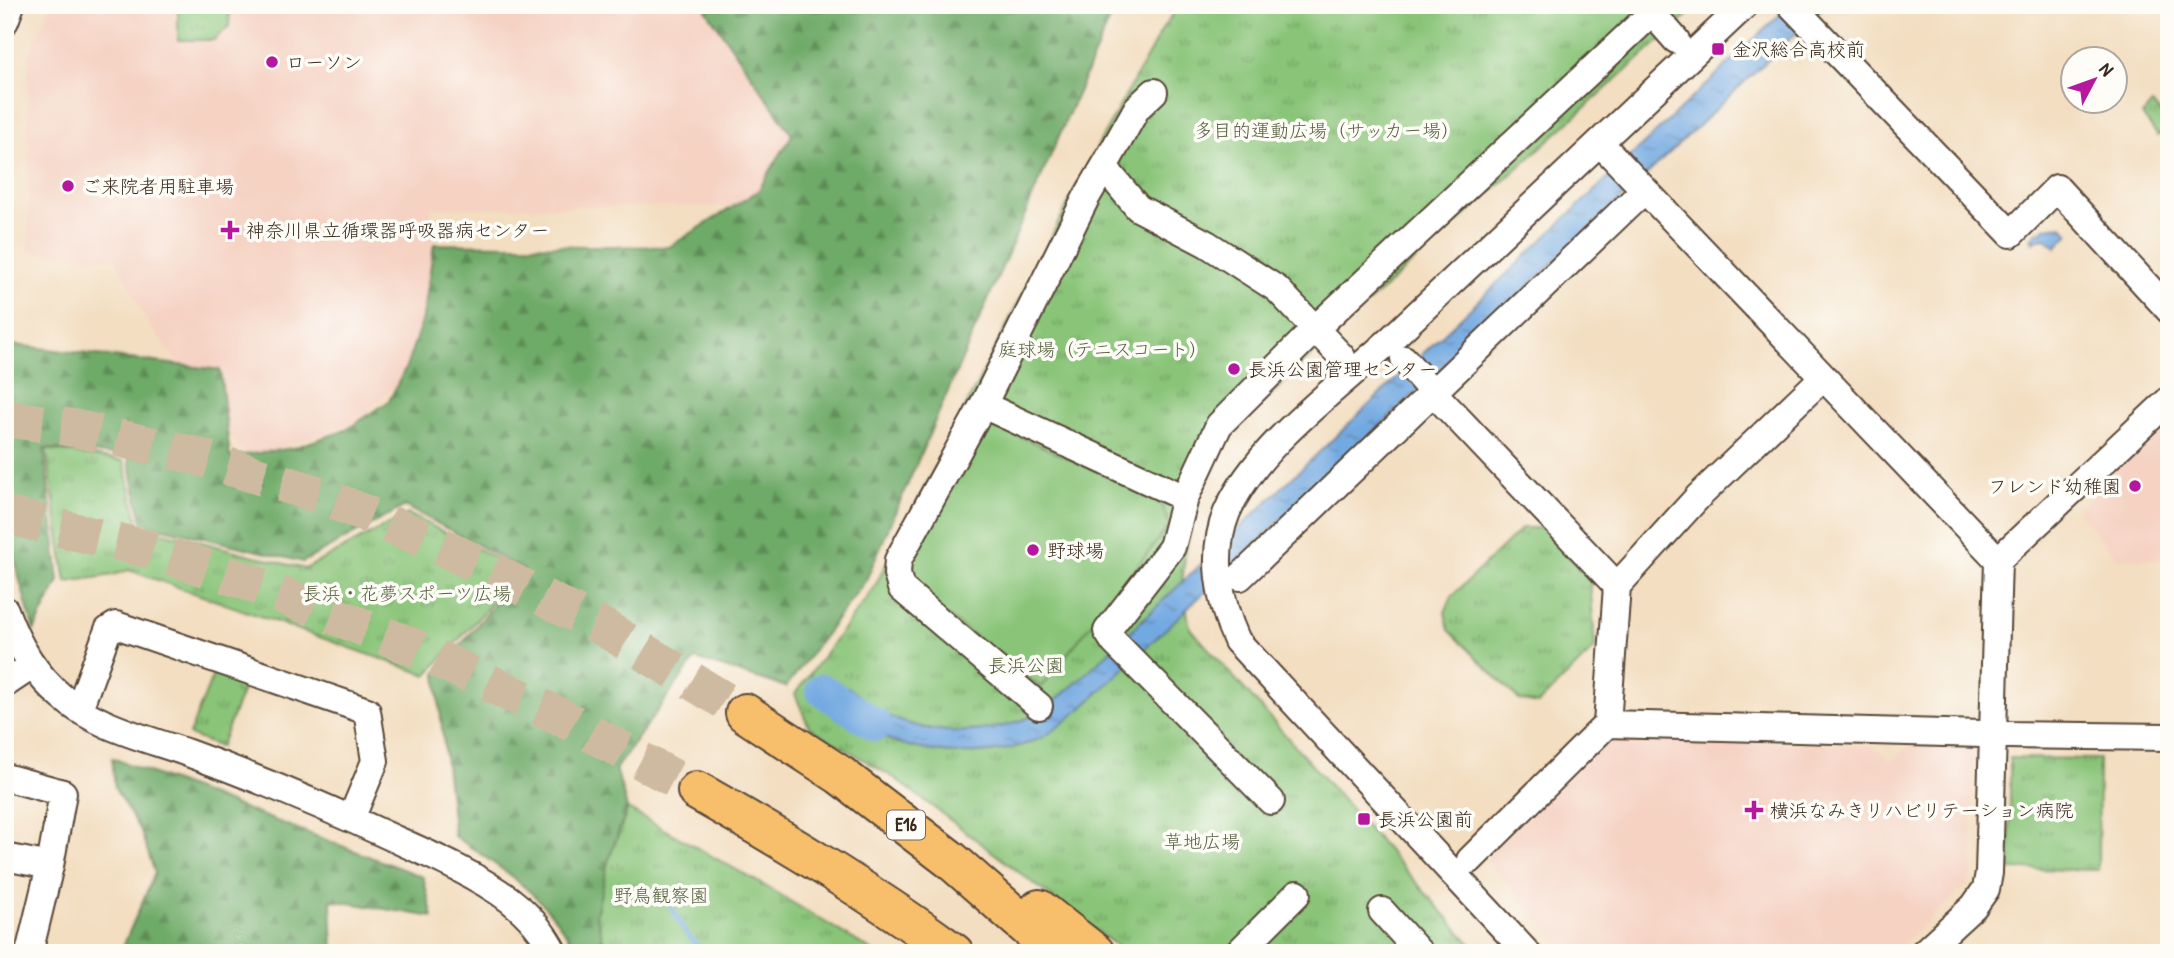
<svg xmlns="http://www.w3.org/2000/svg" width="2174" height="958" font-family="'Patrick Hand','Klee One',sans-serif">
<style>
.built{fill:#f5d2c2}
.grass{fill:url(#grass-tufts);stroke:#62774b;stroke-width:2}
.forest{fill:url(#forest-firs);stroke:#546a43;stroke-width:2}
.pitch{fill:#89c478;stroke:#62774b;stroke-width:2}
.water{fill:url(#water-ripples);stroke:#576a80;stroke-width:2}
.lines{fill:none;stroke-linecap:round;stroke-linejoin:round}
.stream{stroke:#73a9e1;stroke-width:5}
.river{stroke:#73a9e1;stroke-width:33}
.highway-tunnel{stroke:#cebaa0;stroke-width:38;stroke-dasharray:38 19;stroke-linecap:butt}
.minor-casing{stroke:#574536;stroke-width:30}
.highway-casing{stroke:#574536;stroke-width:42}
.minor{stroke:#fff;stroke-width:26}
.highway{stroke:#f7bf6c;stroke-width:38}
.poi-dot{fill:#b5179e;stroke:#fdfcf7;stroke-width:2.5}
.labels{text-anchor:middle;stroke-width:7;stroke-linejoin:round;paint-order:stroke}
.shield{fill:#fdfcf7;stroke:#75695f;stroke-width:2}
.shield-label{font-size:18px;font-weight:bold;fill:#3b2a1e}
.poi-label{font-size:19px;fill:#3b2a1e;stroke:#fdfcf7;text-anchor:start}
.park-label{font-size:19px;fill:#56603e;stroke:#fdfcf7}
</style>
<defs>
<pattern id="grass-tufts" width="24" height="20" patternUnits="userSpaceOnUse" patternTransform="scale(1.75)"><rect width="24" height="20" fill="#89c478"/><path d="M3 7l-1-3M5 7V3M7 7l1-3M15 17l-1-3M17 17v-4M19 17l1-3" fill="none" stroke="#719f62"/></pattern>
<pattern id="forest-firs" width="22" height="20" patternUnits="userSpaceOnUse" patternTransform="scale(1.75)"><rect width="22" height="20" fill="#6eaa68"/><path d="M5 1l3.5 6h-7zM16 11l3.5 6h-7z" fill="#5c8b55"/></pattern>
<pattern id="water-ripples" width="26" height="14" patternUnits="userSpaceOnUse" patternTransform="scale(1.75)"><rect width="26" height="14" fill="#73a9e1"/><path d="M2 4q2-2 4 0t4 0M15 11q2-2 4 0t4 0" fill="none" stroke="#608ab6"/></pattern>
</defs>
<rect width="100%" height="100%" fill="#fdfcf7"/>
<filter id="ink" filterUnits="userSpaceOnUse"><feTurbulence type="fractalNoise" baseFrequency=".0143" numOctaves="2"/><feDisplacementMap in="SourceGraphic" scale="14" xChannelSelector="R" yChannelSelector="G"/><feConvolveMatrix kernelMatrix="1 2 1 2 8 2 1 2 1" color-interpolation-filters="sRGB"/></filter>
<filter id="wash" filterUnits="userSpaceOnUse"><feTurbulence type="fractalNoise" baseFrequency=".00686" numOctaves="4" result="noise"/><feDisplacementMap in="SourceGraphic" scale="28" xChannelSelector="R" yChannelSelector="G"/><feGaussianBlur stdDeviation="1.57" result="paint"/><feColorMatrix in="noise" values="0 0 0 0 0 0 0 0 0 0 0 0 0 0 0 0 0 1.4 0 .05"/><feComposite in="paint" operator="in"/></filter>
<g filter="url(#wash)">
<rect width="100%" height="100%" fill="#f3dec1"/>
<path class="built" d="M50 5H719L807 124 818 205 431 208 436 306 402 380 357 422 247 458 146 320 116 259 29 252 28 58Z
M2169 424V559L2118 558 2077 511 2125 462Z
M1612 738 1872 745 1891 761 1910 745 1973 747 1972 873 1967 885 1892 953H1568L1485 859Z"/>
<path class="grass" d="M178 5H230L229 26 214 40H178Z
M1180 5H1699L1332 335 1229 437 1215 460 1195 504 1185 555 1182 584 1190 628 1479 953H1126L896 779 809 727 795 694 874 588 1091 158 1164 26Z
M2152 104 2169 121V125L2158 136 2142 115Z
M46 449 124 461 139 526 305 569 408 514 521 571 427 675 129 570 113 575 66 582Z
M1522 528H1542L1590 580 1595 648 1538 704 1519 700 1449 630 1445 612 1452 596Z
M216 667 247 680 220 747 189 735Z
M2010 758 2099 759 2098 870 2010 869Z
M628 809 760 883 876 953H607L596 915 608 862Z"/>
<path class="forest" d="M703 5H1116L866 580 786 687 695 659 616 768 627 808 608 862 596 915 606 953H577C549 897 504 870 454 836L436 674 524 570 405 506 303 562 142 523 128 456 44 448 59 581 34 631C28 607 19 583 15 558 4 487 5 416 5 344L220 370 230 457 293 448 346 430 389 401 407 365 423 317 434 244 669 247 758 191 792 135Z
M112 758 423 877 433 917 331 900 333 953H120L155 873 141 832 115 789Z"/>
<path class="pitch" d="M984 420 1160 500 1169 526 1041 687 920 595 911 580V560Z"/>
<path class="water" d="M1790 5H1826L1081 709C1067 719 1052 734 1036 740 985 761 923 756 873 733 859 727 846 715 833 706L848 687C859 695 870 706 882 713 928 736 982 737 1028 718 1045 711 1062 694 1076 683Z
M2062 226 2069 234 2056 247 2046 238 2038 239 2034 242 2031 239 2039 230 2042 233 2044 228Z"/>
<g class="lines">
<path class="stream" d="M670 904 685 932 704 953"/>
<path class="river" d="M822 690 876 725"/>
</g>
</g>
<g filter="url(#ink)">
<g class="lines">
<path class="highway-tunnel" d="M5 418 73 428 189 454 320 495 439 545 604 628 745 713
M5 515 147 549 246 581 408 645 561 717 697 791"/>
<g class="minor-casing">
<path id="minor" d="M1645 5 1676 40
M1791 5 2011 234 2057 188 2169 310
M5 21 11 5
M1154 92 1137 108 1104 167 1138 208 1207 244 1277 289 1342 357
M1600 143 1998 560
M1404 359 1428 387 1617 586 1698 497 1815 385
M983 405 1185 498
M1240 577 1637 197
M5 610C17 644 34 674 62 697 96 727 146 738 188 753 257 778 326 807 393 838 433 856 475 874 510 900 528 914 544 933 554 953
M5 684 32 666
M1039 706 901 588 897 574 898 560 983 405 1086 198 1104 167
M79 709 108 630 116 625 367 711 375 761 351 819
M1607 724 1982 734
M2008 735 2169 737
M5 777 63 793 50 866 29 953
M1271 801 1114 642 1107 631 1172 547 1185 498 1219 425 1316 328 1652 13
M5 857 50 866
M1470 860 1607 724 1617 586
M1382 911 1420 953
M1238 953 1297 894
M1527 953 1237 641C1219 602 1210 553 1227 512 1256 446 1337 389 1390 340 1509 229 1627 117 1745 5
M1923 953 1974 906 1986 889 1989 873 1998 560 2169 400"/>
</g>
<g class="highway-casing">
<path id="highway" d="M745 713 840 775 951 860 1057 953
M697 791C785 841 872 893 954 953
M1039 909 1095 953"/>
</g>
<use href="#minor" class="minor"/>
<use href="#highway" class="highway"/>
</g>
</g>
<g class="poi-dot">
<rect x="1711" y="42" width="14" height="14" rx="3.5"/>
<circle cx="272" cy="62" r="7"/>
<circle cx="68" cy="186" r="7"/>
<path d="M226.5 219.5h7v7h7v7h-7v7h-7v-7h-7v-7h7z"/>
<circle cx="1234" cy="369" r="7"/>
<circle cx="2135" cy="486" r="7"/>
<circle cx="1033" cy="550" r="7"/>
<path d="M1750.5 799.5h7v7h7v7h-7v7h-7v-7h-7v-7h7z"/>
<rect x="1357" y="812" width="14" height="14" rx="3.5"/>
</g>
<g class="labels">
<rect class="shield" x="887" y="810.5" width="38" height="29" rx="5"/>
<g class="shield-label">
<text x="906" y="831">E16</text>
</g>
<g class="poi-label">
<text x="1732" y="56">金沢総合高校前</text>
<text x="286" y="69">ローソン</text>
<text x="82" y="193">ご来院者用駐車場</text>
<text x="246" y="237">神奈川県立循環器呼吸器病センター</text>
<text x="1248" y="376">長浜公園管理センター</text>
<text x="2121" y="493" text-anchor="end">フレンド幼稚園</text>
<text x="1047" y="557">野球場</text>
<text x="1770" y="817">横浜なみきリハビリテーション病院</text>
<text x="1378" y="826">長浜公園前</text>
</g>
<g class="park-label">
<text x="1327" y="137">多目的運動広場（サッカー場）</text>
<text x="1103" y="356">庭球場（テニスコート）</text>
<text x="407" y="600">長浜・花夢スポーツ広場</text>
<text x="1026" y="672">長浜公園</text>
<text x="1202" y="848">草地広場</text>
<text x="661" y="902">野鳥観察園</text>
</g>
</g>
<rect width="2174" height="958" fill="none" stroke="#fdfcf7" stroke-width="28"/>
<g transform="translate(2094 80) rotate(49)"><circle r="33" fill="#fdfcf7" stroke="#afa8a0" stroke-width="2"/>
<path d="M0-5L12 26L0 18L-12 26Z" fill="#b5179e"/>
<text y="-10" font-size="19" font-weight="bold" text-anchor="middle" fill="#3b2a1e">N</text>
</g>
</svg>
